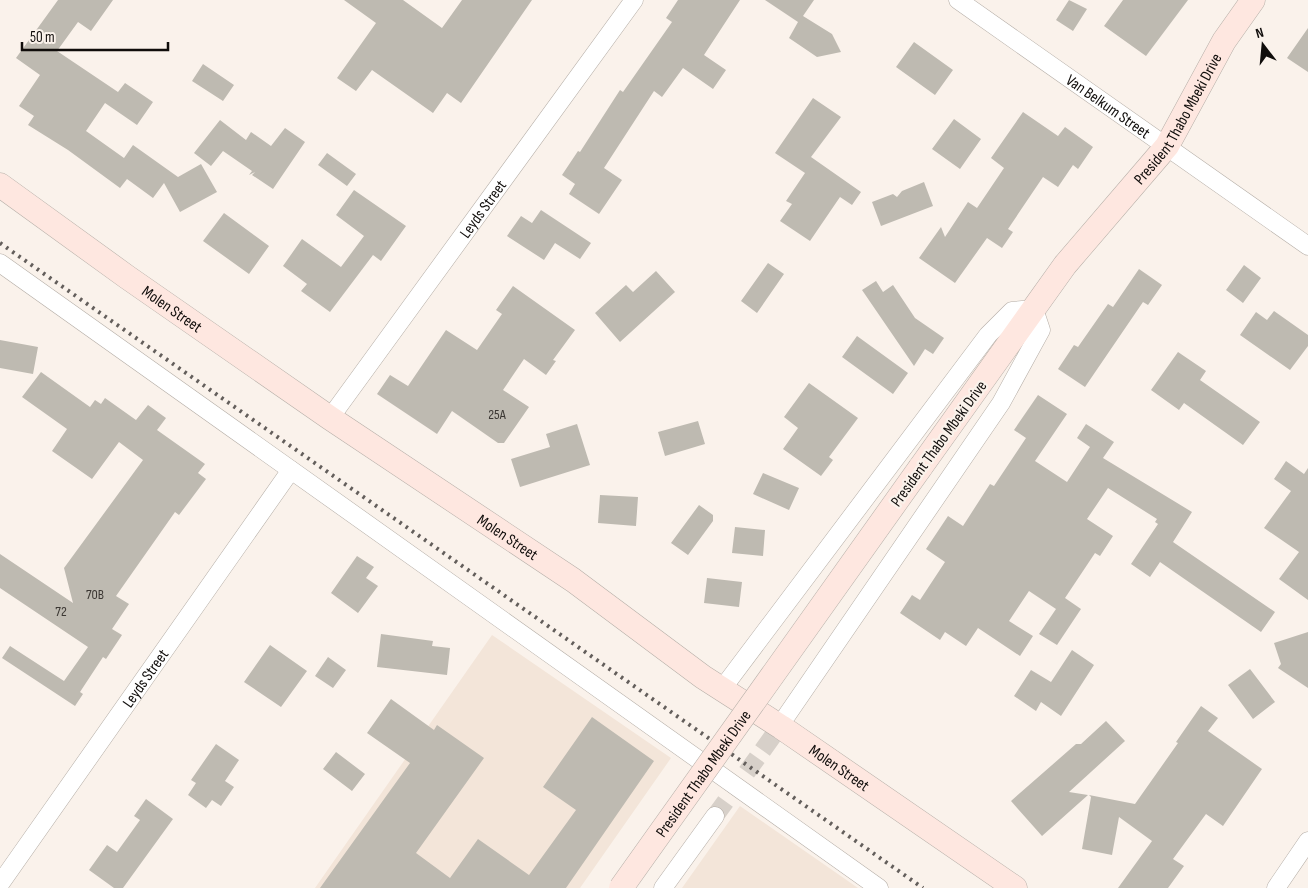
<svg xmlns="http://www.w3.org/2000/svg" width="1308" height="888" font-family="'Sofia Sans Condensed',sans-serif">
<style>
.built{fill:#f3e5d9}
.building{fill:#bebab1}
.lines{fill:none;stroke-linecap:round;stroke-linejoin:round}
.street-tunnel{stroke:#d7d0c9;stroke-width:18;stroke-dasharray:18 9;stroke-linecap:butt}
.street-casing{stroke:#b5aea7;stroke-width:19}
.secondary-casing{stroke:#b5aea7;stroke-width:25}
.street{stroke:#fff;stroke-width:18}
.secondary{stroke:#fee7e0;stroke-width:24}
.rail{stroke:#635e5b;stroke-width:4;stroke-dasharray:2.5 5;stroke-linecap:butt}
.secondary-bridge-casing{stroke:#b5aea7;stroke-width:25;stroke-linecap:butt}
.secondary-bridge{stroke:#fee7e0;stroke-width:24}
.labels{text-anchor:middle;stroke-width:4.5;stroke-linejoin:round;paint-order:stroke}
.number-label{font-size:14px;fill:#3c3834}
.street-label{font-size:16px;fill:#100d0b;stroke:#faf2eb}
</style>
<rect width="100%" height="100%" fill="#faf2eb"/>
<path class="built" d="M492 635 671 758 580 888H315Z
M740 806 858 888H682Z"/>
<path class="building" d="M58 0H113L91 31 78 22 57 51 118 92 125 83 153 102 137 125 105 103 86 131 124 158 133 145 178 177 201 164 217 192 180 212 164 183 153 198 127 179 120 188 68 150 28 125 34 116 19 106 40 75 16 58Z
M344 0H403L442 28 462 0H532L461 103 447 93 433 113 372 70 356 91 337 78 376 23Z
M678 0H740L704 55 726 70 713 89 683 68 662 97 654 91 604 168 622 180 599 214 569 194 575 184 562 175 578 151 580 152 620 90 623 92 672 22 666 18Z
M765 0H814L803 16 832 34 841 52 817 57 789 38 798 22Z
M1069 0 1087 9 1073 31 1056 20Z
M1123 0H1188L1146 56 1104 26Z
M1308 28V72L1287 58Z
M914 42 953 70 935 95 896 67Z
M203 64 234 85 223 101 192 81Z
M813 98 841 117 811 157 861 192 852 205 840 197 810 241 780 221 792 204 786 201 805 173 775 153Z
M1023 112 1058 136 1065 127 1093 147 1078 169 1073 165 1058 187 1043 177 1008 229 1013 232 1002 248 987 238 955 283 919 258 941 227 945 237 968 202 977 208 1004 168 991 158Z
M954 119 981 139 960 169 932 149Z
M220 120 246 140 251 132 271 146 285 128 305 142 273 189 252 175 255 172 249 175 252 171 223 151 211 166 194 153Z
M327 153 356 174 347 186 318 165Z
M924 182 933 206 881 226 872 202 893 194 897 197 902 191Z
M354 190 406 226 381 261 373 255 330 312 301 291 307 284 283 266 302 239 341 267 364 236 336 215Z
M541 210 591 243 580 259 555 243 544 260 507 236 521 216 532 223Z
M224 213 269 246 249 274 203 241Z
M768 263 784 274 757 313 741 301Z
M1244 265 1261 278 1243 303 1226 290Z
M1139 269 1162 285 1148 305 1143 302 1085 387 1058 369 1074 345 1078 347 1108 304 1113 307Z
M656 271 675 292 620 342 595 313 626 285 633 292Z
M876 281 883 292 893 285 915 318 944 338 933 354 925 349 914 366 862 290Z
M513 286 575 330 553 360 556 361 546 375 524 359 503 390 529 407 504 443H498L452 411 437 434 377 394 390 375 408 386 446 330 477 350 502 314 496 310Z
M1274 311 1308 335V346L1290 370 1240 335 1256 312 1267 320Z
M857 336 908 373 893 394 842 357Z
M0 340 38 347 33 374 0 368Z
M1178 352 1206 371 1200 380 1260 422 1243 445 1184 403 1179 410 1151 390Z
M41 372 90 407 95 400 101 404 105 398 136 420 148 405 166 418 157 430 205 464 198 473 206 479 179 515 175 512 116 596 129 604 112 629 122 635 106 659 103 657 80 692 83 694 75 706 2 658 10 646 64 681 88 647 0 588V554L73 603 64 568 143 460 119 442 92 479 52 451 67 429 22 397Z
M809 383 858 418 829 457 833 460 821 476 783 449 798 428 784 417Z
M1038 395 1067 414 1035 461 1067 482 1090 447 1077 438 1086 424 1114 442 1103 458 1192 512 1173 542 1275 612 1261 632 1160 562 1150 577 1131 564 1158 524 1155 522 1157 519 1108 488 1087 519 1113 536 1100 556 1095 553 1065 598 1081 609 1057 645 1039 634 1056 609 1029 591 1009 621 1033 636 1020 656 978 628 966 646 945 632 940 640 900 613 912 595 920 600 945 562 926 549 948 516 963 526 990 484 994 486 1026 438 1014 430Z
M698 421 705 444 665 456 658 432Z
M577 424 590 465 520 487 511 459 550 447 546 434Z
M1286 461 1304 474 1308 468V600L1279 579 1299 552 1264 528 1291 491 1274 479Z
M763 473 799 488 789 510 753 494Z
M600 495 638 497 636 526 598 523Z
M699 505 713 515V521L688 555 671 543Z
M735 527 765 530 763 556 732 553Z
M357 556 374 567 366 578 378 586 358 613 331 593Z
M707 578 742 582 739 607 704 603Z
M1308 632V688L1278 668 1281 664 1274 643Z
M381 634 433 641 432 646 450 648 447 675 377 667Z
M270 645 307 671 281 707 244 682Z
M1072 650 1094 665 1061 716 1041 702 1036 711 1014 696 1031 670 1051 682Z
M328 657 346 670 333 688 315 676Z
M1250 669 1275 702 1253 719 1228 685Z
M391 699 434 730 437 725 484 758 416 853 450 878 478 839 529 875 576 810 543 787 592 717 654 761 566 888H320L410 763 367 733Z
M1201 706 1218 718 1208 731 1262 769 1223 826 1206 814 1173 859 1184 866 1168 888H1118L1152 841 1119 817 1112 855 1082 849 1091 797 1089 795 1135 804 1178 743 1176 742Z
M1106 721 1125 741 1069 792 1088 795 1042 836 1011 801 1076 744H1081Z
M216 744 239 760 225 781 234 787 221 806 212 800 206 808 188 795 196 783 191 780Z
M336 752 365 774 352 791 323 769Z
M146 799 173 819 123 888H114L89 870 107 845 117 852 140 820 134 816Z"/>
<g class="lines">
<path class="street-tunnel" d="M715 816 786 718"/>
<g class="street-casing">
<g id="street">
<path id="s1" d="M958 0 1308 246"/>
<path d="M0 263 879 888"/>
<path id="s2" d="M330 418 634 0"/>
<path d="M722 689 988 335 1012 311 1034 309 1041 330 1001 403 787 715"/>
<path id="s3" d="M0 884 291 470"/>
<path d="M663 888 715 816"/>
<path d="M1276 888 1308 841"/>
</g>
</g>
<g class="secondary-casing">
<g id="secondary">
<path id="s4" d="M0 185 127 277 330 418 573 580 703 677 781 727 1015 888"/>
<path id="s5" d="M920 468 1065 265 1167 146 1224 41 1253 0"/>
</g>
</g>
<use href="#street" class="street"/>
<use href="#secondary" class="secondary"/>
<path class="rail" d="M0 243 923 888"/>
<g class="secondary-bridge-casing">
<g id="secondary-bridge">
<path id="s6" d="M621 888 920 468"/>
</g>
</g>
<use href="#secondary-bridge" class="secondary-bridge"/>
</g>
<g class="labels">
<g class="number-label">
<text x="497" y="419">25A</text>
<text x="95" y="599">70B</text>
<text x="61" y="616">72</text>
</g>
<g class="street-label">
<text dy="6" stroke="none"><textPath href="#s1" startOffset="184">Van Belkum Street</textPath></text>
<text dy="6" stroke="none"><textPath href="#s5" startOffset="435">President Thabo Mbeki Drive</textPath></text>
<text dy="6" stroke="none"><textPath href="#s2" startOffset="259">Leyds Street</textPath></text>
<text dy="6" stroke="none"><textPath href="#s4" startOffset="212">Molen Street</textPath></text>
<text transform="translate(938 443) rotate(-54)" y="6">President Thabo Mbeki Drive</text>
<text dy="6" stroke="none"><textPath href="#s4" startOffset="618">Molen Street</textPath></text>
<text dy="6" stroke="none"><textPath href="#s3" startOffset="252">Leyds Street</textPath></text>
<text dy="6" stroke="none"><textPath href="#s4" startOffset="1022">Molen Street</textPath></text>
<text dy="6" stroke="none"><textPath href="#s6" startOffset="141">President Thabo Mbeki Drive</textPath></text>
</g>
</g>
<g transform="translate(1263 45) rotate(344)" stroke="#faf2eb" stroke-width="4" paint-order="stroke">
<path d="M0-4L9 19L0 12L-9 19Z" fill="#100d0b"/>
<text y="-8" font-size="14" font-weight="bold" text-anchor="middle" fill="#100d0b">N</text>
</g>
<path d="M22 42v8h146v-8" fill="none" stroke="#100d0b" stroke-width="2.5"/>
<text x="30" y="42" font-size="15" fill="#100d0b" stroke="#faf2eb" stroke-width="4" paint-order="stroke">50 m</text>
</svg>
